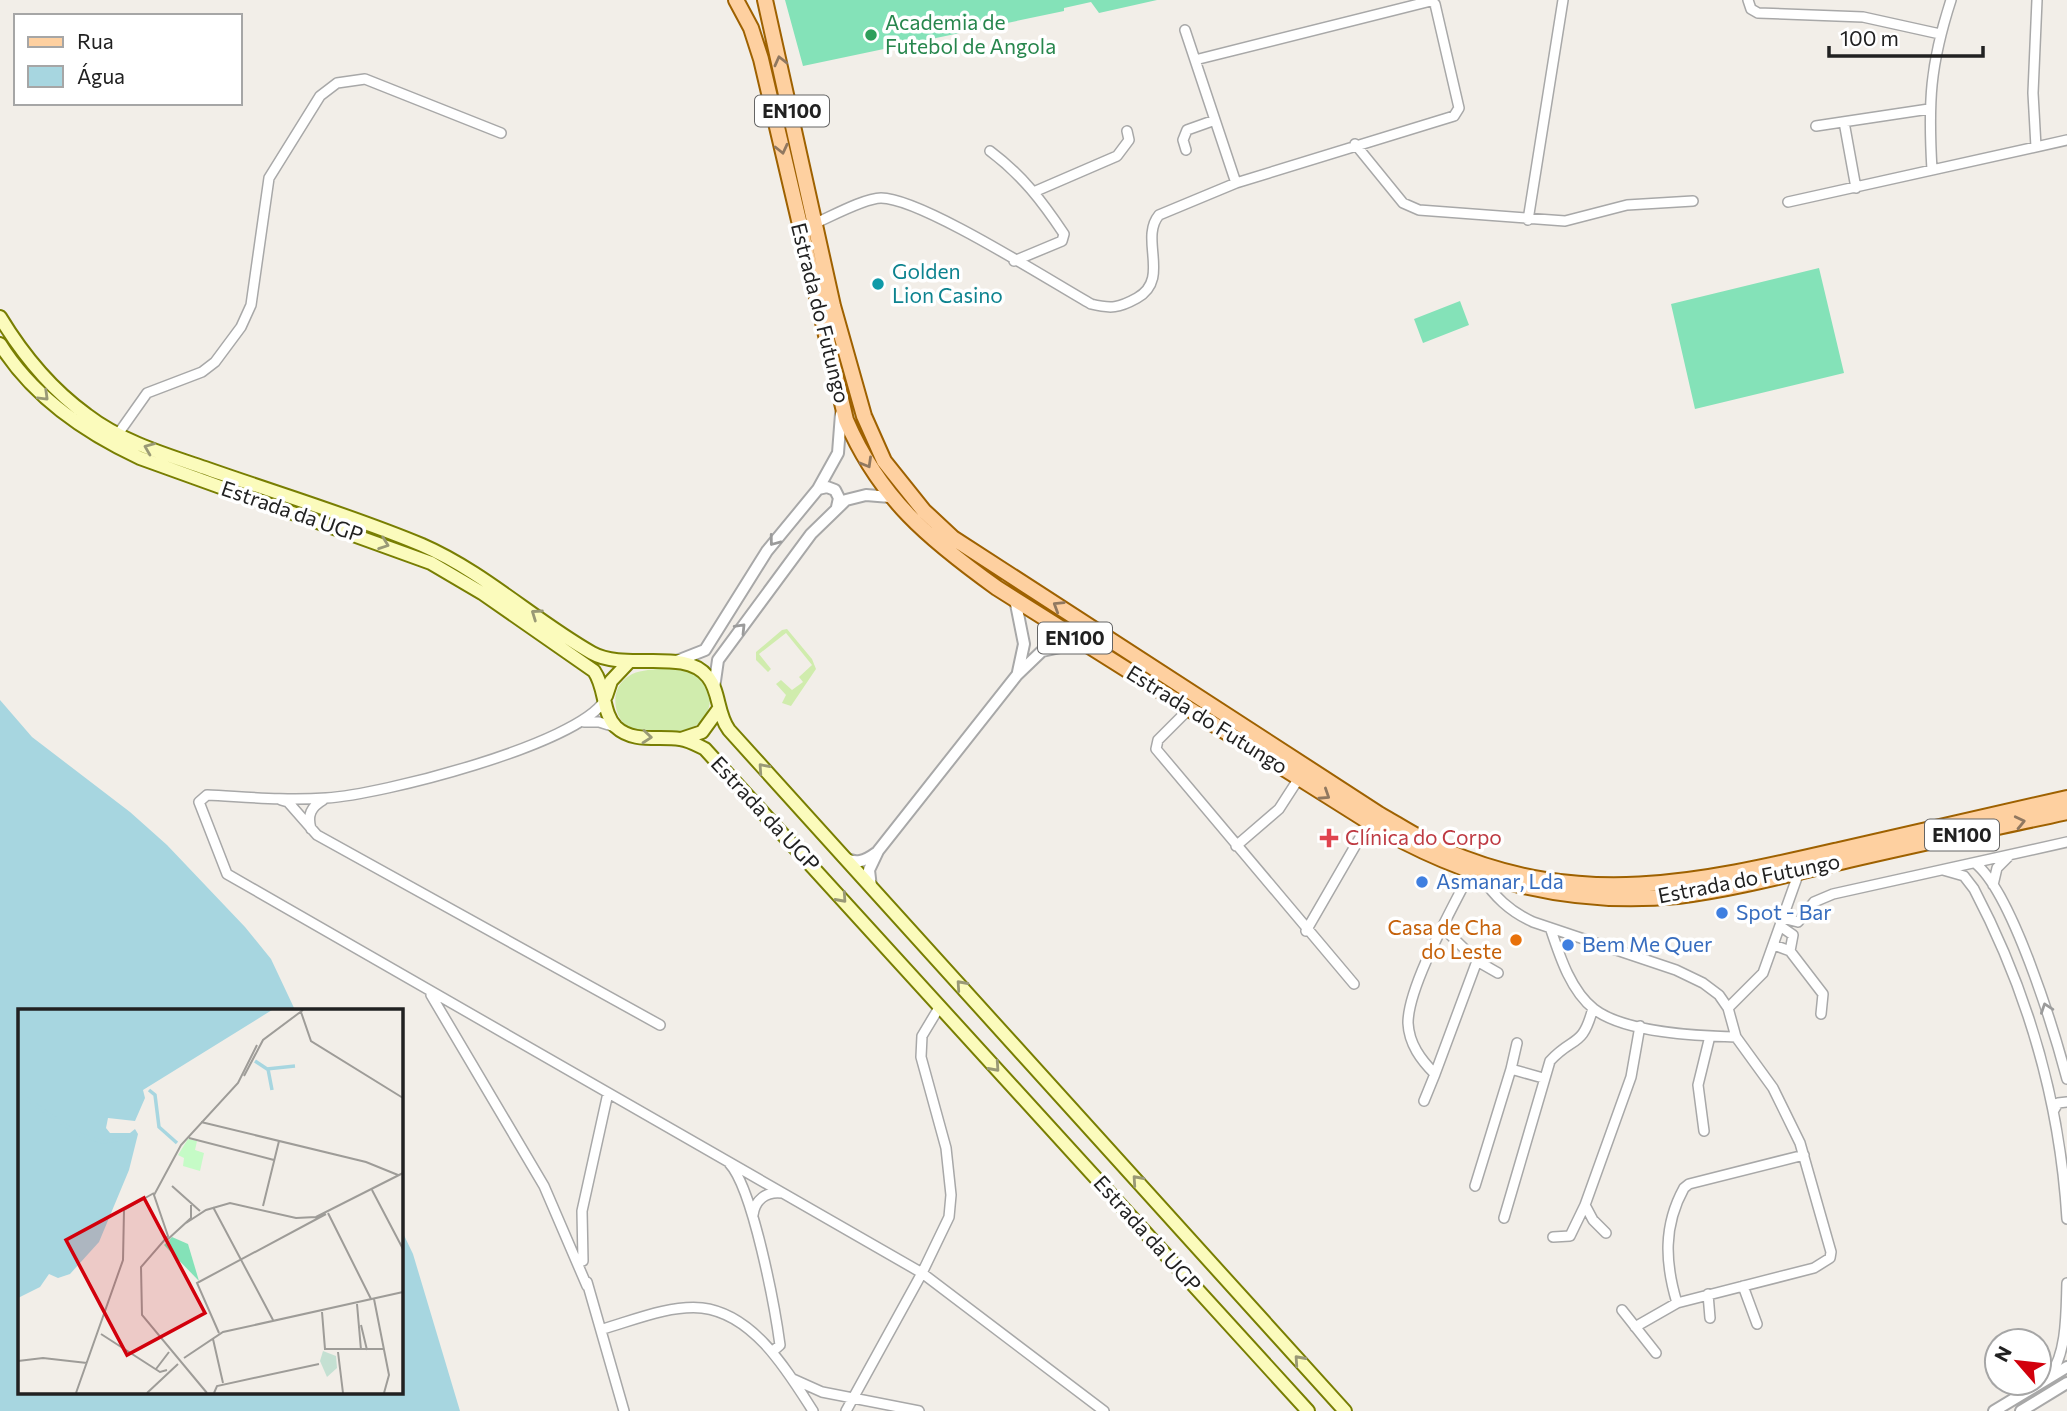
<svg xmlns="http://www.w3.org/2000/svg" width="2067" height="1411" font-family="Commissioner,sans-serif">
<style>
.grass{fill:#d0ecad}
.pitch{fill:#84e2b8}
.water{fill:#a7d6e0}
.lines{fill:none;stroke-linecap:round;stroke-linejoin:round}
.minor-casing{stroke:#a8a8a8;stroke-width:12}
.tertiary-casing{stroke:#a8a8a8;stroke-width:14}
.secondary-casing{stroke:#787e02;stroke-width:16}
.primary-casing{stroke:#9e6100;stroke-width:18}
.minor{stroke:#fff;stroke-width:9}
.tertiary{stroke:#fff;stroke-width:10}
.secondary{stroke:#fbfbbc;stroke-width:12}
.primary{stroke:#fed0a0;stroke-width:14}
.oneway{stroke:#907860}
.oneway2{stroke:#999976}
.oneway3{stroke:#9b9b9b}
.leisure-dot{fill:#2e9e5b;stroke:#fff;stroke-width:2.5}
.culture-dot{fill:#0f9aa8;stroke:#fff;stroke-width:2.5}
.health-dot{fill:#e0444e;stroke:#fff;stroke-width:2.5}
.shop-dot{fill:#3f7fe0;stroke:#fff;stroke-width:2.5}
.food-dot{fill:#e8710a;stroke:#fff;stroke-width:2.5}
.labels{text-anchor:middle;stroke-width:7;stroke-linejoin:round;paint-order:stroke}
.shield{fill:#fff;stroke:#646464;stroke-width:2}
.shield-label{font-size:19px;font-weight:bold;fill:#212121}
.leisure-label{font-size:21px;fill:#27864d;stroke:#fff;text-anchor:start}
.culture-label{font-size:21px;fill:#0d838f;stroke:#fff;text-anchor:start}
.street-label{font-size:21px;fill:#212121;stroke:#fff}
.health-label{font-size:21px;fill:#be3a42;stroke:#fff;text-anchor:start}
.shop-label{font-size:21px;fill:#366cbe;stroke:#fff;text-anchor:start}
.food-label{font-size:21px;fill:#c56008;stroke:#fff;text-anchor:end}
.inset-river{fill:none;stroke:#a7d6e0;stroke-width:3.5}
.inset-road{fill:none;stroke:#9e9c98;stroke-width:2}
.view{fill:#d2000c;fill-opacity:0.15;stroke:#d2000c;stroke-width:3.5}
.inset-edge{fill:none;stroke:#212121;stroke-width:3.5}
</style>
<rect width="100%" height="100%" fill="#f2eee8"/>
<path class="grass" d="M787 629 812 659 816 669 791 706 782 703 786 695 776 684 781 680 792 690 803 682 799 677 812 665 786 633 759 654 771 669 768 672 756 660V652L782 630Z
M660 669C670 669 682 667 692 671 720 683 714 725 684 730 671 733 649 735 636 731 613 724 607 689 629 676 637 670 650 670 660 669Z"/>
<path class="pitch" d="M785 0H1157L1099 13 1091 2 1064 8V11L803 66Z
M1819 268 1844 373 1695 409 1671 304Z
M1460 301 1469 325 1423 343 1414 319Z"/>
<path class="water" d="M0 700 32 737 130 812 167 845 245 927 271 959 295 1010H19V1392H401V1229L413 1254 460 1411H0Z"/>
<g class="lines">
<g class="minor-casing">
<path id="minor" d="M1748 0 1751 9 1758 13 1863 17 1940 34
M1185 30 1236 183
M1844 122 1856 188
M1816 126 1929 109
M1355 144 1403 203 1419 210 1565 221 1627 205 1693 201
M2036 147 2033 93 2037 0
M1186 150 1183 140 1187 130 1215 120
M990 151C1022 175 1042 201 1064 234L1062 241 1014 261
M1932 170C1928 102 1930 65 1951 0
M1036 191 1117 156 1129 140 1127 131
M1788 202 2067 140
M1528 220 1563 0
M816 223C832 216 865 198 881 198 921 198 1050 281 1091 304 1111 309 1119 308 1137 298 1171 279 1139 239 1159 215L1236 183 1454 116 1459 108 1435 4 1431 1 1195 60
M118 434 147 393 202 372 215 362 241 327 251 305 269 178 320 96 337 83 365 79 501 133
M605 700C577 745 380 795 326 798 286 801 247 797 207 795L199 802 227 874 922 1273 1104 1411
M1189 709 1158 740 1156 749 1354 984
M584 722H599L615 727
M281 800 288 802 317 835 660 1025
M311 829C307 815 311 807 323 800
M1236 846 1279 809 1299 778
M1975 863C2012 892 2054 1030 2067 1079
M1943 870 1964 876 1974 889C2028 992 2060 1104 2067 1219
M1470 873C1453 907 1408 986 1408 1023 1409 1044 1421 1060 1435 1074L1477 961
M1480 875C1495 897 1509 911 1533 922L1676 970 1703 983 1719 995 1728 1008 1736 1037 1773 1088 1800 1143 1831 1252 1830 1258 1814 1268 1677 1303 1635 1327
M1993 885 1997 868 2008 857
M1782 918 1798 922 1814 902 1833 894 2067 842
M1780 926 1793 935 1790 951
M1442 927 1477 961 1498 973
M1551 930C1560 957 1571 991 1594 1009 1625 1033 1698 1036 1736 1037
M1306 931 1369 822
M1774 945 1790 951 1823 994 1821 1014
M431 995 544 1186 587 1286
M1728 1008 1763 973 1799 872
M1511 1069 1517 1043
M1424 1101 1435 1074
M2054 1110 2058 1103 2067 1102
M1704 1131 1698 1085 1710 1036
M729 1163C753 1188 775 1308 780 1345L772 1352
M1475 1186 1511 1069 1543 1078
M753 1215C755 1200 766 1191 782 1193
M1504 1218 1550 1061C1574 1035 1582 1049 1593 1008
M1606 1233 1593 1220 1585 1205 1631 1077 1640 1026
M1553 1237 1570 1236 1585 1205
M583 1261 582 1211 608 1093
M587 1282 624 1411
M1743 1286 1757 1324
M1708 1294 1710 1318
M1677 1303C1665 1263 1663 1226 1684 1188L1689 1184 1804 1155
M1622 1310 1656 1353
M603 1329C634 1320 669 1305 702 1308 754 1314 788 1372 813 1411
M2050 1375C2067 1353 2066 1312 2067 1283
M793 1379 822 1392 919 1411
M846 1411 922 1273 949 1217 951 1195 946 1148 921 1057 922 1036 940 1006"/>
</g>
<g class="tertiary-casing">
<path id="tertiary" d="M818 489 827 487 835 490 839 498 837 507
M1015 599 1024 644 1018 672
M677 661 705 650 767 551 818 489 838 453 841 414
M714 688 718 660 811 534 846 500 866 495 890 497
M843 857C856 865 865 861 876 853
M871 887 869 870 878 851 1017 675 1042 651 1083 642
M1994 1411 2067 1367
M2021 1411 2067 1383"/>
</g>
<g class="secondary-casing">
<path id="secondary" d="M0 317C23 355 51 389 87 415 122 442 167 455 208 469 279 494 353 516 422 545 484 572 534 620 592 653 626 672 685 647 708 677 720 692 717 714 729 730L1345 1411
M0 344C33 397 84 432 140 458L431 563 482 593 594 671C606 688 602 713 616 727 633 743 658 736 680 739 689 740 697 745 705 749L1308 1411
M606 696 611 681 628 663
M681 739 702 732 718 710"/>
</g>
<g class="primary-casing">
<path id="primary" d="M736 0 751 28 761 59 846 420C880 499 929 539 997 588L1369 822C1463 879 1568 907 1678 896 1735 889 1793 873 1849 860 1922 843 1994 828 2067 812
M765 0 833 306 864 416 884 461 924 511 953 538 1379 814C1400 826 1421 840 1444 850 1582 910 1700 882 1839 850 1915 833 1991 816 2067 798"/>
</g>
<use href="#minor" class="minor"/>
<use href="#tertiary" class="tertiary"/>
<use href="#secondary" class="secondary"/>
<use href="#primary" class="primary"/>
</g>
<defs><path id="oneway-chevron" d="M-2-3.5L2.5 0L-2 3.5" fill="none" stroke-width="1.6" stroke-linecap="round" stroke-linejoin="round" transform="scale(1.75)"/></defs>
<g class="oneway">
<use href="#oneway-chevron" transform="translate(780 61) rotate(-104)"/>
<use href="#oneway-chevron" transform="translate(782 149) rotate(77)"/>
<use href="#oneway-chevron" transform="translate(867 463) rotate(60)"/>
<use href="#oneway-chevron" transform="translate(1058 606) rotate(-148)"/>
<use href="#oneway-chevron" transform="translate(1325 795) rotate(33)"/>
<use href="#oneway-chevron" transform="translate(2020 822) rotate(-13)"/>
</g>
<g class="oneway2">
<use href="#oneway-chevron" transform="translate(44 396) rotate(44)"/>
<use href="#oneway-chevron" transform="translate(149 448) rotate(-158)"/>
<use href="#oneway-chevron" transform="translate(384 544) rotate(20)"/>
<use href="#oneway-chevron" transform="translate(536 614) rotate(-145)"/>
<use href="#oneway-chevron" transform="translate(647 737) rotate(5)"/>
<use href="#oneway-chevron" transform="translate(763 768) rotate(-132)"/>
<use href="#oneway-chevron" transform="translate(842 898) rotate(48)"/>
<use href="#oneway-chevron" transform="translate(961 985) rotate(-132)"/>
<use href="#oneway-chevron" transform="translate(995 1067) rotate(48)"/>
<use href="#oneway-chevron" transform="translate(1137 1180) rotate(-132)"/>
<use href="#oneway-chevron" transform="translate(1299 1360) rotate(-132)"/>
</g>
<g class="oneway3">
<use href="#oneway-chevron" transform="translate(774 541) rotate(127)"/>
<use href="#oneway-chevron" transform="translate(741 628) rotate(-46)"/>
<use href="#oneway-chevron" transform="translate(2046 1008) rotate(-109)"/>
</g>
<circle class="leisure-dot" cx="871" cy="35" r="7"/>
<circle class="culture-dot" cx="878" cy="284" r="7"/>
<path class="health-dot" d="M1325.5 827.5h7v7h7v7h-7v7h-7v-7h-7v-7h7z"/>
<g class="shop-dot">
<circle cx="1422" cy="882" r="7"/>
<circle cx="1722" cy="913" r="7"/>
<circle cx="1568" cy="945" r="7"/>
</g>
<circle class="food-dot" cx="1516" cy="940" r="7"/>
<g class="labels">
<g class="shield">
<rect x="755" y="95.5" width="74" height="31" rx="5"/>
<rect x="1038" y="622.5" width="74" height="31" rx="5"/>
<rect x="1925" y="819.5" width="74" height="31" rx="5"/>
</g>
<g class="shield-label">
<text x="792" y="118">EN100</text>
<text x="1075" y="645">EN100</text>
<text x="1962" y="842">EN100</text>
</g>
<g class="leisure-label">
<text x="885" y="30">Academia de<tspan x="885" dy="24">Futebol de Angola</tspan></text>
</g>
<g class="culture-label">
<text x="892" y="279">Golden<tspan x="892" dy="24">Lion Casino</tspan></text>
</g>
<g class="street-label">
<text transform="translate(820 313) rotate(76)" y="7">Estrada do Futungo</text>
<text transform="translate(292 512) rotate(19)" y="7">Estrada da UGP</text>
<text transform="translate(1207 720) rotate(32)" y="7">Estrada do Futungo</text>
<text transform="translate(765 814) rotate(47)" y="7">Estrada da UGP</text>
<text transform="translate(1749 879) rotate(-11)" y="7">Estrada do Futungo</text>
<text transform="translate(1147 1234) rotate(48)" y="7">Estrada da UGP</text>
</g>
<g class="health-label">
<text x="1345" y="845">Clínica do Corpo</text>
</g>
<g class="shop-label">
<text x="1436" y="889">Asmanar, Lda</text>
<text x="1736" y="920">Spot - Bar</text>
<text x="1582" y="952">Bem Me Quer</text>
</g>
<g class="food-label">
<text x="1502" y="935">Casa de Cha<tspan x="1502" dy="24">do Leste</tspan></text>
</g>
</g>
<g transform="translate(18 1009)">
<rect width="385" height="385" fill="#f2eee8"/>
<path d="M305 342 318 347 319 359 309 368 302 352Z" fill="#c4e0d2"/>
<path d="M170 130 179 132 177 141 186 144 182 162 165 157 166 149 160 146Z" fill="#c5fbc6"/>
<path d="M154 228 170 235 181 272 146 236Z" fill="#84e2b8"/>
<path d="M0 1H254L125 81 127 89 117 112 90 109 88 119 92 124H112L117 120 120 125 111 161 81 233 52 265 40 269 31 265 22 278 0 289Z" fill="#a7d6e0"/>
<path class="inset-river" d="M237 52 249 60 277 57M250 60 254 81M131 81 137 86 141 118 159 134M0 84 60 125 85 133 109 129"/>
<path class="inset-road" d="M283 3 293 32 385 89M226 67 245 31 285 1M183 113 348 153 380 166M171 129 256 151M154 177 182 202M354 181 385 240M245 197 261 132M195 198 255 311M310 204 353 290M168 214 188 201 212 194 278 209 298 208 385 164M149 231 173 209V196M356 290 371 366 366 384M339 295 343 341M304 303 307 340H365M343 316 349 341M201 324 179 274 308 205M83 325 142 363 149 361M195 330 205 374M320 343 325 384M166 349 205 323 385 283M0 352 25 349 69 354M138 360 151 343M58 384 105 251 106 201 136 184M129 384 160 355M189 384 124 306 123 258 150 227 136 186 163 136 220 74 239 36M196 384 199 377 301 355"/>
<path class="view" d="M126 189 187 304 109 346 48 231Z"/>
<rect width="385" height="385" class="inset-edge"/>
</g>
<rect x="14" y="14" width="228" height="91" fill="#ffffff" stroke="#a6a6a6" stroke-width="2"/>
<rect x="28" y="37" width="35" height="10" fill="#fed0a0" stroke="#a6a6a6" stroke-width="2"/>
<text x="77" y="49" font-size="21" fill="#212121">Rua</text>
<rect x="28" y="66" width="35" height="21" fill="#a7d6e0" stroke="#a6a6a6" stroke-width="2"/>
<text x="77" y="84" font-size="21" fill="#212121">Água</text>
<g transform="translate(2018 1362) rotate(298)"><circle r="33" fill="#ffffff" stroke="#a6a6a6" stroke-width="2"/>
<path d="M0-5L12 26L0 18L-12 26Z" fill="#d2000c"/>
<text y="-10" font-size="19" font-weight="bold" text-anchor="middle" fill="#212121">N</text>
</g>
<path d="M1829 46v10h154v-10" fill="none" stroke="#212121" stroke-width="3.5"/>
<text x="1840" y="46" font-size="21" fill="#212121" stroke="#ffffff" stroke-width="5" paint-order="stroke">100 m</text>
</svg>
